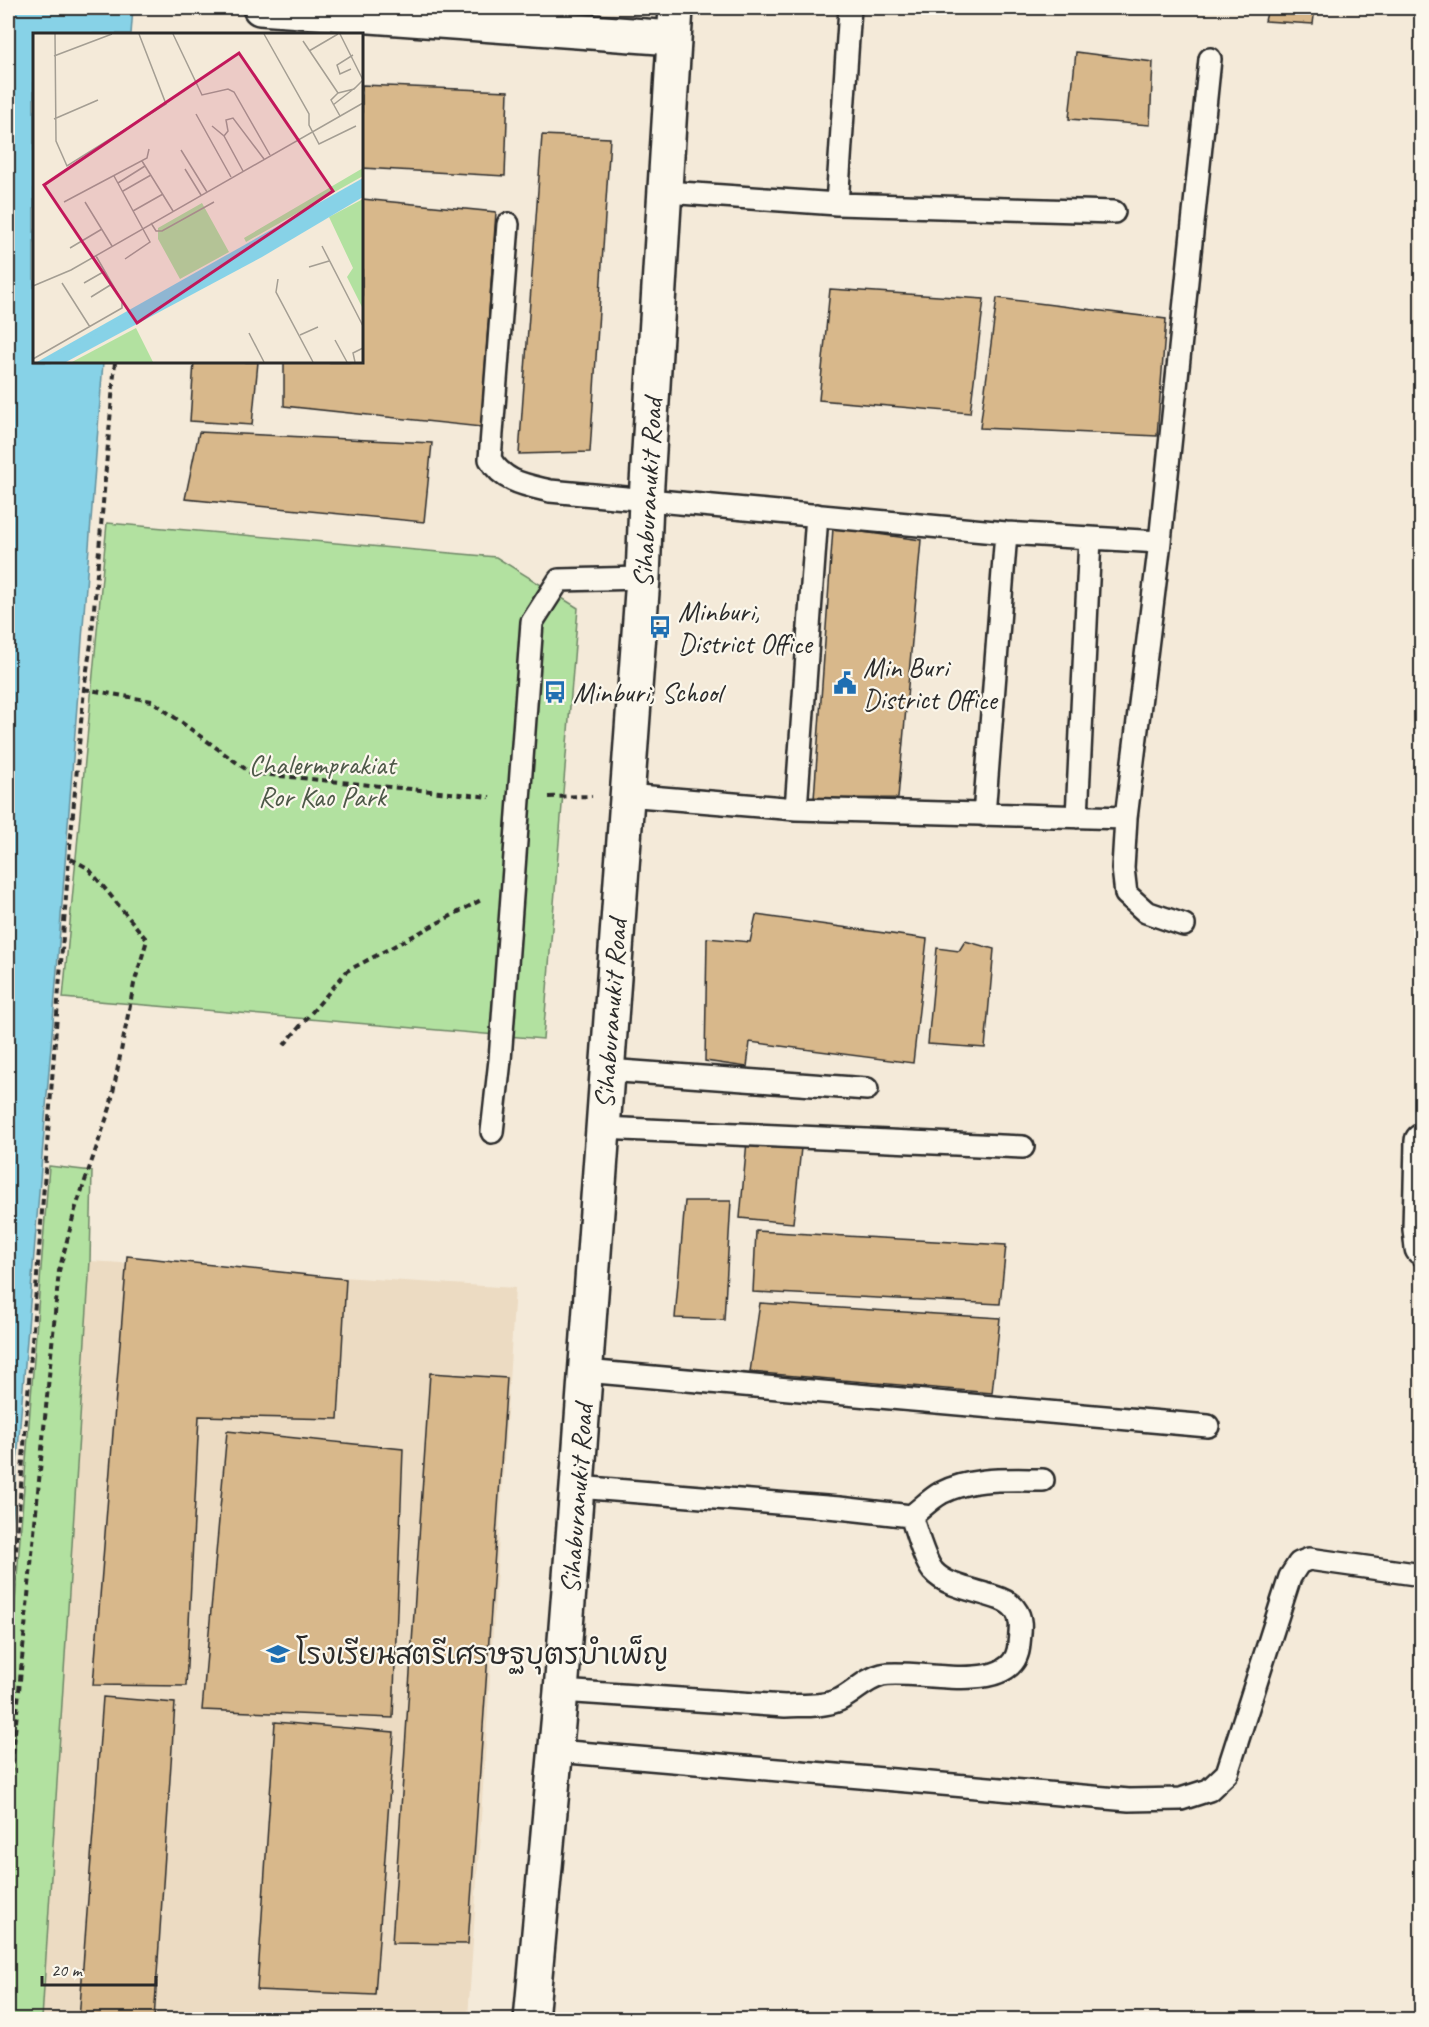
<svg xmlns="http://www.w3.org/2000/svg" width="1429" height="2027" font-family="Caveat,'Playpen Sans Thai',sans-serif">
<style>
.built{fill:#ecdbc2}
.green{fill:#b2e1a0;stroke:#6e8666;stroke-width:1.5}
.water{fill:#87d2e7;stroke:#628f9c;stroke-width:1.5}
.building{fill:#d8b88b;stroke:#2b2b2b;stroke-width:1.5}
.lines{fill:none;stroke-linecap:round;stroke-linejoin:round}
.service-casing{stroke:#2b2b2b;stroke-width:26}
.minor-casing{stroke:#2b2b2b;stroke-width:38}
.secondary-casing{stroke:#2b2b2b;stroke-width:38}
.path{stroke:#2b2b2b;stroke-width:4;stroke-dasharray:6 4.5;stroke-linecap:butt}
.service{stroke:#fbf7ec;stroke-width:21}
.minor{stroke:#fbf7ec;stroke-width:33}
.secondary{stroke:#fbf7ec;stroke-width:33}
.labels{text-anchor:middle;stroke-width:4.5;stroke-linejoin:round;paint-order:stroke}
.street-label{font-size:28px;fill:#2b2b2b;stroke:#fbf7ec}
.poi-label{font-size:28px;fill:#2b2b2b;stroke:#fbf7ec;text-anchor:start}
.park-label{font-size:28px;fill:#4d5848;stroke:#fbf7ec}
.inset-river{fill:none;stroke:#87d2e7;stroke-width:3}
.inset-road{fill:none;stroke:#a49e93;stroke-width:1.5}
.view{fill:#c2185b;fill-opacity:0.15;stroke:#c2185b;stroke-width:3}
.inset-edge{fill:none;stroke:#2b2b2b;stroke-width:3}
</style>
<rect width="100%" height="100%" fill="#f4ead9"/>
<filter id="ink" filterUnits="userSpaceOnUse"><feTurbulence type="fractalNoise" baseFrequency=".0167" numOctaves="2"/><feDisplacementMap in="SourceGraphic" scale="12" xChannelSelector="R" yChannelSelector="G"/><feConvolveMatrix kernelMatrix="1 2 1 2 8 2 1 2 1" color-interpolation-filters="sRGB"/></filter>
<g filter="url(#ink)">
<path class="built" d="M90 1261 515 1288 468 2019 42 2020Z"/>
<path class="green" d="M107 523 496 557 578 608 543 1039 63 998Z
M49 1166 92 1171 90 1261 42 2019 8 2020V1692Z"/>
<path class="water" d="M8 8H133L131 34H34V362H103L54 1009 8 1572Z"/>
<path class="building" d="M1268 8H1315L1313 24 1265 21Z
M1076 52 1153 62 1150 125 1069 119Z
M362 85 508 91 505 176 362 168Z
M542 135 610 138 590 452 519 454Z
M362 199 496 212 481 427 284 406V362H362Z
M830 289 984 299 970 413 819 400Z
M997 298 1166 319 1157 436 980 428Z
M194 362H258L252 425 190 421Z
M199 432 432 443 424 522 185 499Z
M833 528 921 540 898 798 814 799Z
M756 915 927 939 913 1063 750 1042 747 1067 705 1061 707 938 750 942Z
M965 941 994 949 985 1048 928 1044 937 948 959 951Z
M747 1141 801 1148 793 1223 740 1218Z
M685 1201H731L724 1320 675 1318Z
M756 1231 1006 1245 1000 1304 753 1292Z
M127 1256 346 1279 338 1419 199 1416 186 1686 93 1685Z
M760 1303 1000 1318 992 1393 750 1372Z
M430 1373 507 1378 468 1944 392 1943Z
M227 1431 403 1449 393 1718 202 1710Z
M103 1697 175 1703 154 2020H79Z
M275 1722 394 1732 375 1995 257 1990Z"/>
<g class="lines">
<g class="service-casing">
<path id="service" d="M666 192 837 204 1114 212
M837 204 850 8
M508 224 490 459C503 482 526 485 550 491L1006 533 1160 542
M626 795 796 809 1126 818
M796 809 817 515
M984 815 1006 533
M1077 817 1090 538
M1184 925 1146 912 1126 894 1123 868 1126 818 1160 542 1210 59
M607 1070 867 1089
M602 1128 1023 1147
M492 1132 500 1060 532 622 559 580 643 578
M585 1371 1208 1426
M577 1487 839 1508 911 1516C921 1509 930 1499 941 1493 972 1477 1008 1480 1043 1480
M561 1691 785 1706C802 1705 822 1707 839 1700 854 1693 865 1679 882 1675 916 1668 1016 1699 1019 1644 1020 1632 1023 1619 1015 1609 1002 1591 952 1593 933 1571 924 1560 916 1530 911 1516
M556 1751 1129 1800 1181 1799 1209 1790 1227 1773 1290 1577 1299 1563 1309 1559 1422 1575"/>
</g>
<g class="minor-casing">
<path id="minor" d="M260 8 673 38
M1422 1141 1420 1229 1422 1248"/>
</g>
<g class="secondary-casing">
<path id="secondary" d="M531 2020 561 1691 577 1487 643 578 646 500 676 8"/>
</g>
<path class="path" d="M84 689 152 701 251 773 490 797
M549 797 592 796
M284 1045 347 971 481 900
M8 1655 69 858 84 689 91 644 115 362
M8 1806 59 1271 75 1210 110 1108 134 984 147 940 88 868 69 858"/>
<use href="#service" class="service"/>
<use href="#minor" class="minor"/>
<use href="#secondary" class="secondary"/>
</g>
</g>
<defs>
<g id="bus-bare" transform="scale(1.8)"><path d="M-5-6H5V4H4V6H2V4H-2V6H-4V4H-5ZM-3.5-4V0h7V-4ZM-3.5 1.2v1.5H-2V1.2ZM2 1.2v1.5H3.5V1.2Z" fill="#1f6fb2" stroke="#fbf7ec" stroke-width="2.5" paint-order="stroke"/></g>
<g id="civic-bare" transform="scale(1.8)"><path d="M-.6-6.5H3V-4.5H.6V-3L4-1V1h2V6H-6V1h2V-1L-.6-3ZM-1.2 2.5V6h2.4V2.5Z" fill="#1f6fb2" stroke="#fbf7ec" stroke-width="2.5" paint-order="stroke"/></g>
<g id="school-bare" transform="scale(1.8)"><path d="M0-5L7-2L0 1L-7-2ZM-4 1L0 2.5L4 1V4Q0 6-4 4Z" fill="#1f6fb2" stroke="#fbf7ec" stroke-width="2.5" paint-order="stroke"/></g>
</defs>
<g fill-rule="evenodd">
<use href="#bus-bare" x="660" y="627"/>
<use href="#civic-bare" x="845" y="683"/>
<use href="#bus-bare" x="555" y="692"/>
<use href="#school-bare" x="278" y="1654"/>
</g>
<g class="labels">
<g class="street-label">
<text transform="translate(647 493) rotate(-87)" y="10">Sihaburanukit Road</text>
<text transform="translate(610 1014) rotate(-86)" y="10">Sihaburanukit Road</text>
<text transform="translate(576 1499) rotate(-86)" y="10">Sihaburanukit Road</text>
</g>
<g class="poi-label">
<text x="678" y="621">Minburi,<tspan x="678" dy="32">District Office</tspan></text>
<text x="863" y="677">Min Buri<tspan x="863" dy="32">District Office</tspan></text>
<text x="573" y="702">Minburi, School</text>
<text x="296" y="1664">โรงเรียนสตรีเศรษฐบุตรบำเพ็ญ</text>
</g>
<g class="park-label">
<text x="322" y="774">Chalermprakiat<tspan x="322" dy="32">Ror Kao Park</tspan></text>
</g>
</g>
<g transform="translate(33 33)">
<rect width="330" height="330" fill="#f4ead9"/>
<path d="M330 135V143L213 209 211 205ZM330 166V276L314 244 320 235 296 184ZM169 170 196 219 147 246 125 206V195ZM103 295 120 329H39Z" fill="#b2e1a0"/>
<path d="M330 145V164L229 224 33 329H4Z" fill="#87d2e7"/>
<path class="inset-river" d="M10 329 85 288"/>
<path class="inset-road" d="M22 1 23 108 34 133 133 71 106 1M140 1 169 62 195 56 201 59 237 122M231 1 276 81V92L286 111 323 93M307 1 330 47M270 8 305 60 298 67 307 83M276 18 305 1M21 23 79 1M318 36 307 41 304 32 320 22M305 60 321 56 330 47M300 72 323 54M163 81 198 144M21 86 65 67M179 93 191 103 210 138M191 103 195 98 193 87 200 85 231 126M148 117 174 159M109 128 140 178M152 136 168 162M81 143 117 209 92 226M85 150 112 133M90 158 118 142M31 169 114 125 116 116M52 169 79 213M100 178 130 161M118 190 123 198H129L181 169M289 213 330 293M37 215 69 196M276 234 296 228M245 246 243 259 280 329M29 250 57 294M51 250 72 238M0 253 38 237 330 70M58 264 79 251M216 300 231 329M267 302 285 294M302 307 314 329M0 326 89 275V268L63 223M322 329 320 320 330 315"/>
<path class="view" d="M206 20 300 158 104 290 11 152Z"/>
<rect width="330" height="330" class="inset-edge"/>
</g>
<rect width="1429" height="2027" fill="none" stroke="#fbf7ec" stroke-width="30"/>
<rect x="15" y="15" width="1399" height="1997" fill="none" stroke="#2b2b2b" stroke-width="2" filter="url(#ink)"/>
<path d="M42 1976v9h114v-9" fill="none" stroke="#2b2b2b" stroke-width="3"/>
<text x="51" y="1976" font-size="18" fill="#2b2b2b" stroke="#fbf7ec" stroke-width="4.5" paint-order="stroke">20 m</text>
</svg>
